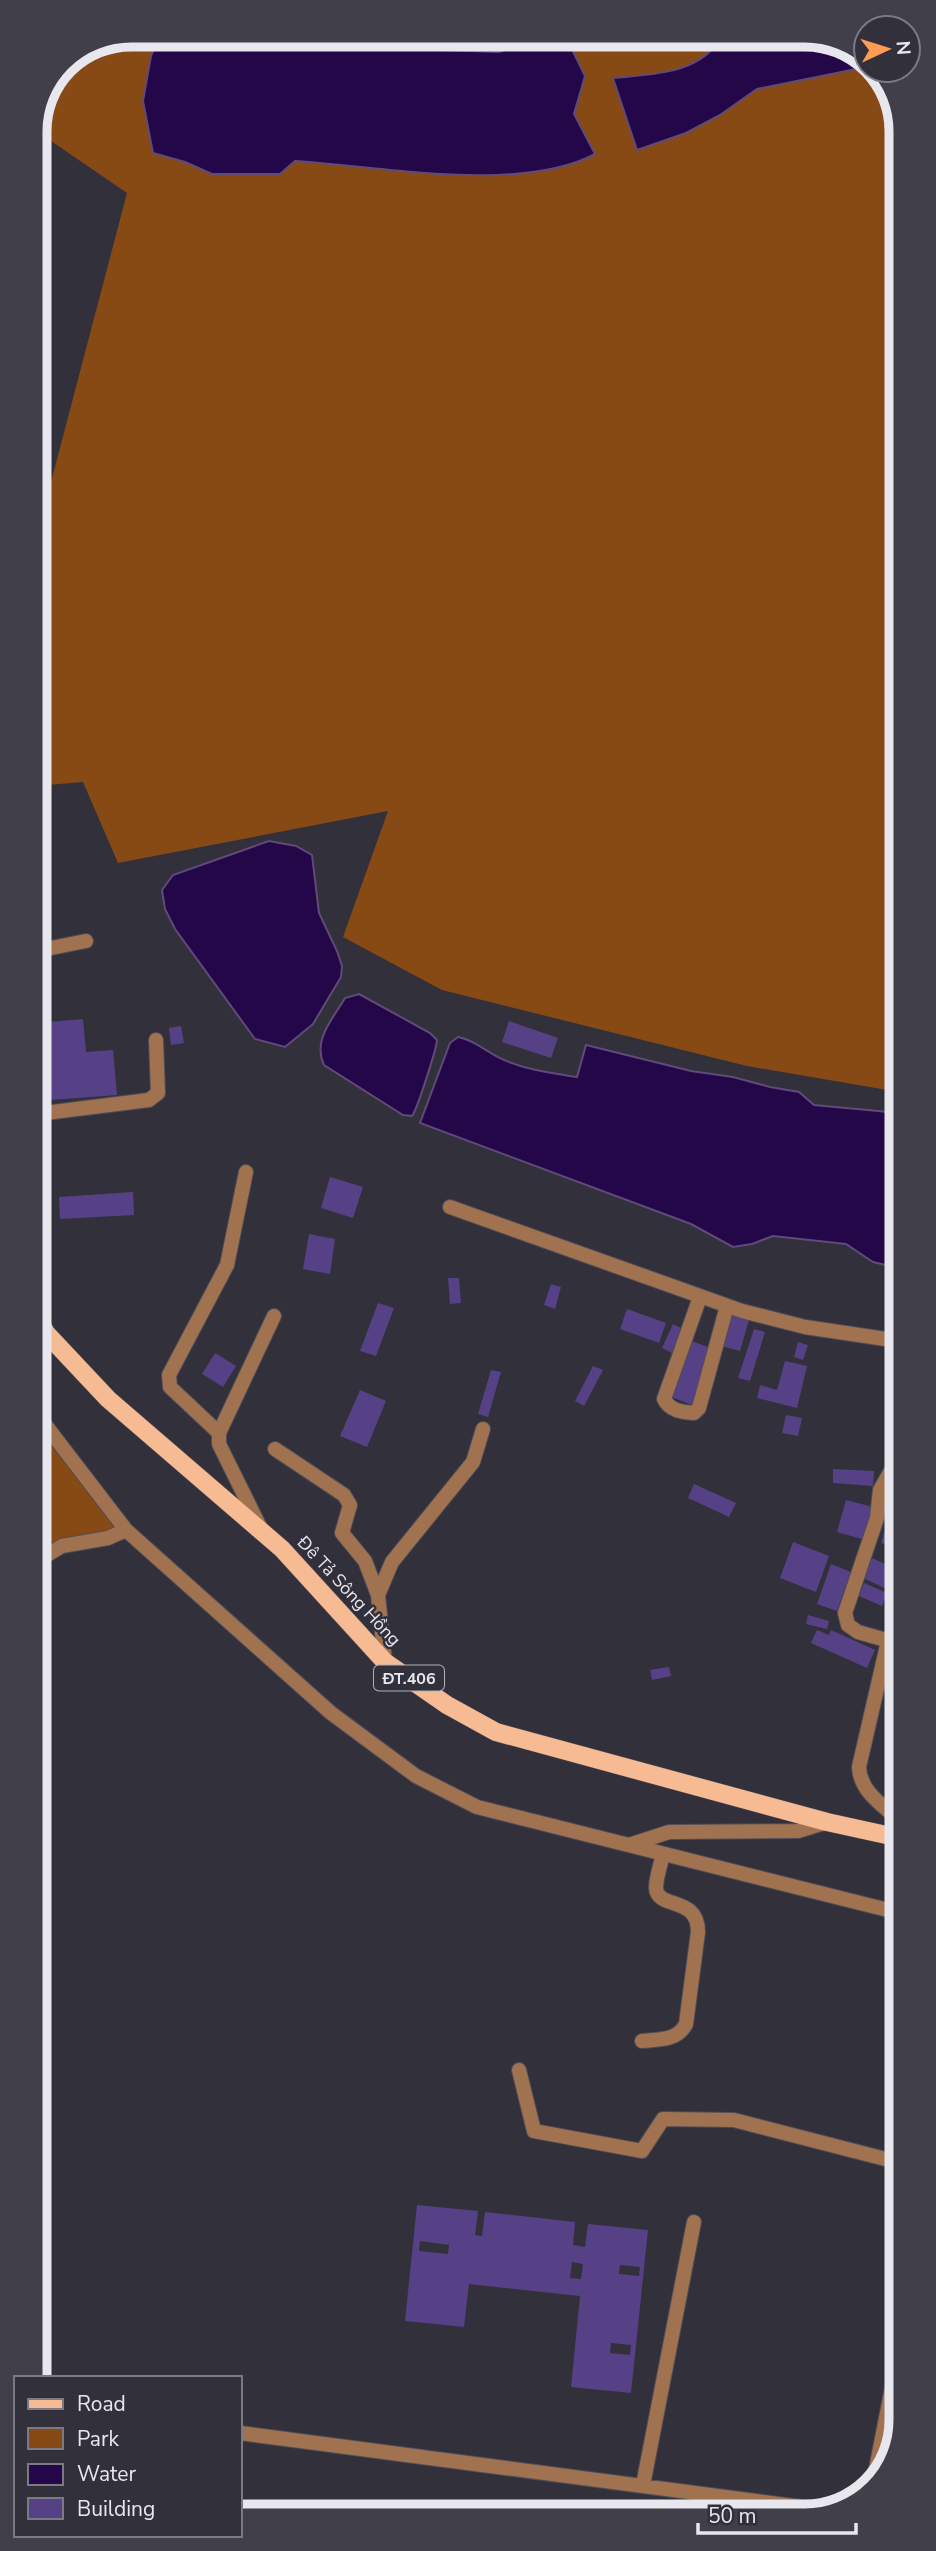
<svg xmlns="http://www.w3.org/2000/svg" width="936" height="2551" font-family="'Nunito Sans',sans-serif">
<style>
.green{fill:#874a14}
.water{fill:#240749;stroke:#5f4a7a;stroke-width:2}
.building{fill:#574186;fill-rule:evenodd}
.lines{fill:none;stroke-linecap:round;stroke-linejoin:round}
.street-casing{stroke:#4f4d58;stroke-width:16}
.primary-casing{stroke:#4f4d58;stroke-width:19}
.street{stroke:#a17250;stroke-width:14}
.primary{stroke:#f6bb92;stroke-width:18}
.labels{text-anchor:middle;stroke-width:5;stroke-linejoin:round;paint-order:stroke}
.shield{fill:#32303b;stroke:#b1b0b8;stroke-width:2}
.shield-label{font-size:16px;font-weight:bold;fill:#e8e7ee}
.street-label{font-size:18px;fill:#e8e7ee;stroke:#32303b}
.rim{fill:none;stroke:#e8e7ee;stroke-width:9}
</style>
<rect width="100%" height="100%" fill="#32303b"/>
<path class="green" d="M131 35H811L866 58V70H875L898 106 899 1092 747 1066 442 990 343 937 388 811 118 863 83 782 36 786V539L127 193 35 130V126L64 63Z
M37 1416 126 1530 37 1561Z"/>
<path class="water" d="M160 35H392L442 50 499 52 549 35H565L585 76 574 114 595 154C520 194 378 166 295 161L280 174H212L185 162 153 153 143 101 151 56Z
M722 35H811L866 58V67L757 89 720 115 686 133 637 150 613 78C651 74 702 75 722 35Z
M269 841 296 846 312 855 319 913 337 951 342 966 341 977 313 1024 285 1047 255 1039 175 929 165 909 162 890 173 875Z
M359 994 430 1033 437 1040C437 1047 417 1110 412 1116L403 1115 324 1065C312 1040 333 1019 345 998Z
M458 1037C475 1040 486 1052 502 1059 525 1070 552 1073 577 1077L586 1045 691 1071 733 1077 770 1087 799 1092 814 1105 899 1113V1264L890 1266 873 1262 846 1244 773 1236 752 1244 733 1247 691 1224 420 1123 450 1043Z"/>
<path class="building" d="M83 1019 86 1052 113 1050 117 1095 37 1101 36 1057 50 1056 49 1049 36 1050V1023Z
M509 1021 558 1038 551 1058 502 1042Z
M181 1026 184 1043 171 1045 169 1028Z
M330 1177 363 1187 353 1218 321 1208Z
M133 1192 134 1215 60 1219 59 1197Z
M309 1234 335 1239 330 1274 303 1269Z
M448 1278H459L461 1303 450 1304Z
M551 1284 561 1287 555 1309 544 1305Z
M378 1303 394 1308 376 1356 360 1351Z
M627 1309 666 1323 659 1343 620 1329Z
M727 1314 749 1320 740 1351 718 1345Z
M673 1324 683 1329 672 1353 662 1348Z
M754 1329 765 1332 750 1381 738 1378Z
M689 1340 713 1349 692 1405 669 1396Z
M798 1342 808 1345 803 1360 794 1357Z
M215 1353 236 1366 223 1387 202 1374Z
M785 1361 807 1366 797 1408 757 1398 760 1385 777 1390Z
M593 1366 603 1370 584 1406 575 1401Z
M491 1370 501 1372 488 1417 478 1414Z
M360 1390 386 1401 367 1447 340 1436Z
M786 1415 802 1418 798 1436 782 1433Z
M833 1469 874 1471 873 1486 833 1483Z
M694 1484 736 1503 729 1517 688 1498Z
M895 1498 900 1500V1549L881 1543Z
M846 1500 873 1507 865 1540 837 1532Z
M793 1542 829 1556 816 1592 780 1578Z
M872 1558 896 1569 887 1589 863 1578Z
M831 1564 851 1572 837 1611 817 1604Z
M897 1577H900V1598L894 1616 885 1613Z
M864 1583 887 1593 882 1606 859 1596Z
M808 1615 829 1621 827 1629 806 1624Z
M817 1630 829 1635 831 1630 875 1650 867 1668 811 1643Z
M669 1667 671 1676 652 1680 650 1670Z
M896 1674 900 1675V1695L891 1693Z
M417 2205 478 2211 475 2235 482 2236 485 2212 575 2222 573 2245 585 2247 588 2224 648 2230 631 2393 571 2387 580 2296 469 2284 464 2327 405 2321ZM420 2241 449 2245 448 2254 419 2251ZM572 2262 583 2264 581 2279 570 2278ZM620 2265 640 2267 639 2276 619 2274ZM611 2343 631 2345 630 2355 610 2353Z"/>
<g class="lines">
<g class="street-casing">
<path id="street" d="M36 951 86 941
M37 1114 149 1100 158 1093 156 1040
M450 1207 742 1311 805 1327 899 1341
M700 1297 664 1399C670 1411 682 1412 694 1413L699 1408 727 1306
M37 1414 126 1530 331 1713 416 1776 477 1807 900 1913
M900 1425 896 1462 880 1490 877 1518 845 1613 848 1625 858 1632 900 1644
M219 1433 170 1387 169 1375 227 1265 246 1172
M275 1449 344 1495 350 1505 342 1533 365 1561 378 1595
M260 1527 219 1444V1433L274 1316
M37 1561 62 1546 108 1538 126 1530
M888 1641 859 1767C860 1792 883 1805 900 1821
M385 1662 378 1595 392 1562 473 1462 483 1429
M629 1845 669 1832 798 1831 827 1822
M642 2041C660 2039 677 2041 686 2024L698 1932C698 1895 657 1910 656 1888 656 1877 661 1864 663 1854
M519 2070 534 2131 642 2151 663 2119 734 2120 901 2163
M240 2433 832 2511
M873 2484 900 2347 901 2225
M643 2485 694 2222"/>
</g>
<g class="primary-casing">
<path id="primary" d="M37 1317 46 1333 108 1399 282 1549 385 1662 447 1705 496 1732 827 1822 900 1838"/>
</g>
<use href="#street" class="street"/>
<use href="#primary" class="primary"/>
</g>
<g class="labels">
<rect class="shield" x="374" y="1665.5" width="70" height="25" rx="5"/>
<g class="shield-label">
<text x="409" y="1684">ĐT.406</text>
</g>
<g class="street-label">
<text transform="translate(349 1591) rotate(47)" y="6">Đê Tả Sông Hồng</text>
</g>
</g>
<path d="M0 0H936V2551H0ZM131 47H805A84 84 0 0 1 889 131V2420A84 84 0 0 1 805 2504H131A84 84 0 0 1 47 2420V131A84 84 0 0 1 131 47Z" fill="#413f49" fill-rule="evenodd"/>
<path class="rim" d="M131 47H805A84 84 0 0 1 889 131V2420A84 84 0 0 1 805 2504H131A84 84 0 0 1 47 2420V131A84 84 0 0 1 131 47Z"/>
<rect x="14" y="2376" width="228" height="161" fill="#32303b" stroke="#7b7983" stroke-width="2"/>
<rect x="28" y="2399" width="35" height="10" fill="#f6bb92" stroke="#7b7983" stroke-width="2"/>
<text x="77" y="2411" font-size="21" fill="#e8e7ee">Road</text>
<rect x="28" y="2428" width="35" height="21" fill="#874a14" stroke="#7b7983" stroke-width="2"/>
<text x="77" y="2446" font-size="21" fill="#e8e7ee">Park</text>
<rect x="28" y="2464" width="35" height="21" fill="#240749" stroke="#7b7983" stroke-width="2"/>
<text x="77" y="2481" font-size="21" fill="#e8e7ee">Water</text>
<rect x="28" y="2498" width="35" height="21" fill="#574186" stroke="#7b7983" stroke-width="2"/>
<text x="77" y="2516" font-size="21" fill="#e8e7ee">Building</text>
<g transform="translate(887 49) rotate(86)"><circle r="33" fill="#32303b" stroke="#7b7983" stroke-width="2"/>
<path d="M0-5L12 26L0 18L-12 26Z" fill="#fc9d53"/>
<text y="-10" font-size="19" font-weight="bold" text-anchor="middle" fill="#e8e7ee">N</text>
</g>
<path d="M698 2523v10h158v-10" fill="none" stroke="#e8e7ee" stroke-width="3.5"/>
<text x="708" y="2523" font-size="21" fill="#e8e7ee" stroke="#32303b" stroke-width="5" paint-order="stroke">50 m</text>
</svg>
